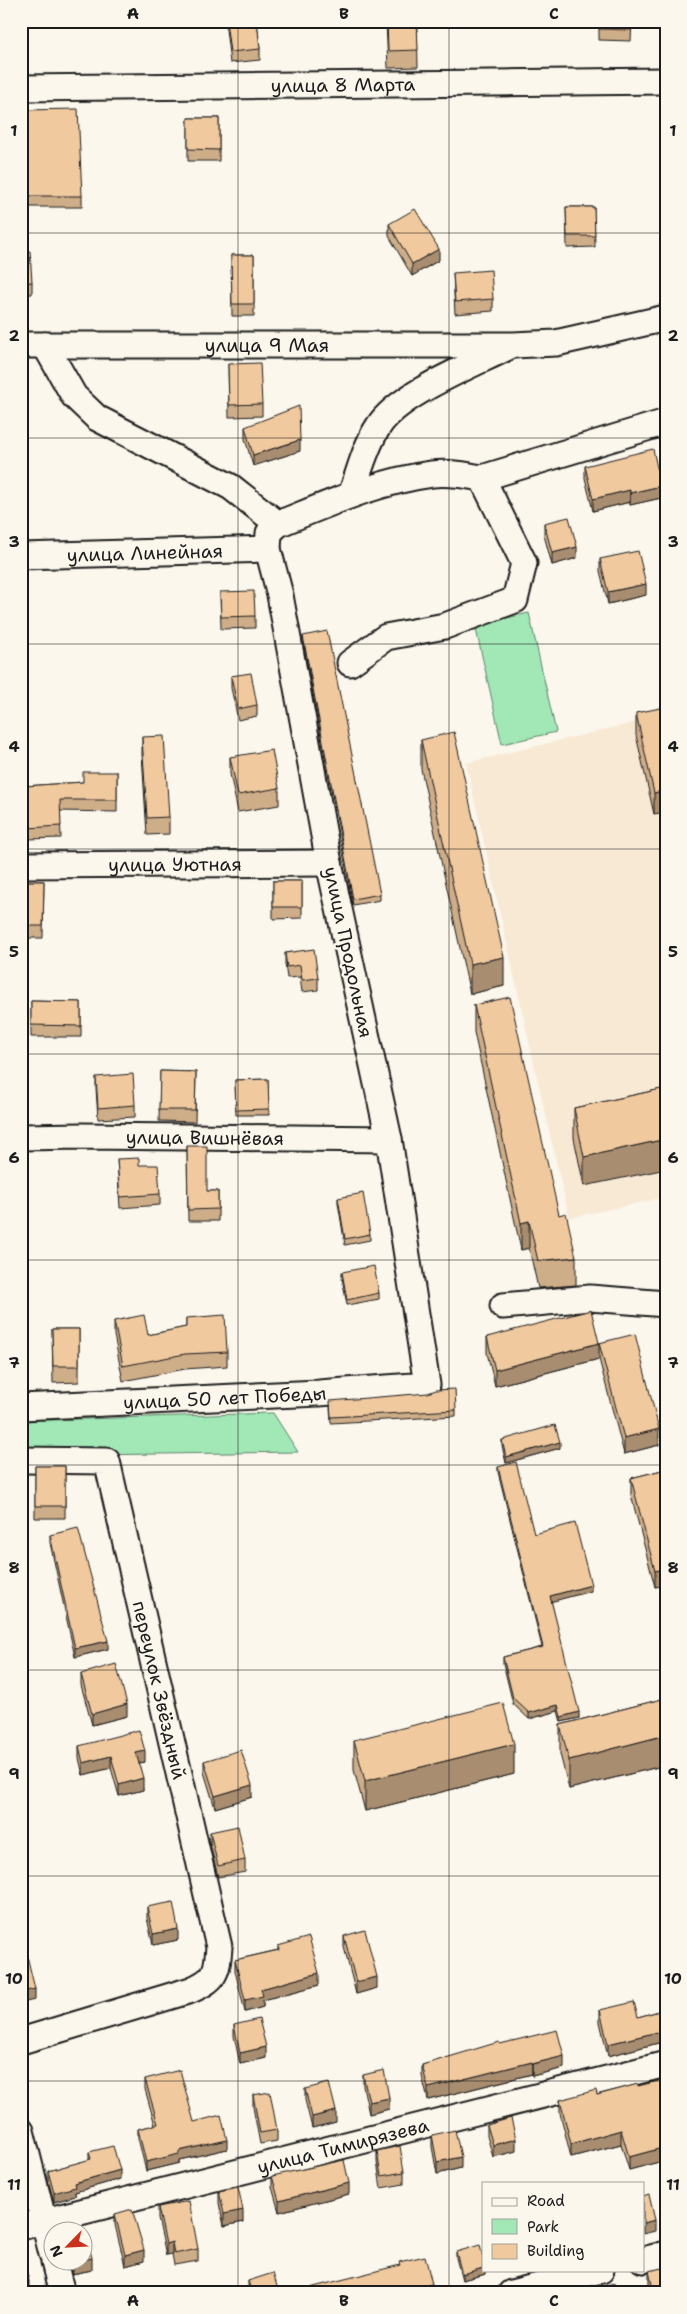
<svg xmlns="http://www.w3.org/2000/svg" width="687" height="2314" font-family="'Shantell Sans',sans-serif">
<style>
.built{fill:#f8e9d5}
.green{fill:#a1e8b6;stroke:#5e8269}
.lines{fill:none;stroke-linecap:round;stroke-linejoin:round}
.minor-casing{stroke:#1c1c1c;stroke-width:29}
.minor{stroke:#fbf7ec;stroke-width:25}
.wall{fill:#cead89;stroke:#1c1c1c}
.shaded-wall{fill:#a88d6f;stroke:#1c1c1c}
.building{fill:#f0c99f;stroke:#1c1c1c}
.grid{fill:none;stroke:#1c1c1c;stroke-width:1;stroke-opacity:0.55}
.labels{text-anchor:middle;stroke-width:5;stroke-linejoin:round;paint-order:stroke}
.street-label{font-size:19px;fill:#1c1c1c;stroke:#fbf7ec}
.neatline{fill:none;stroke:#1c1c1c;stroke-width:2}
.grid-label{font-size:16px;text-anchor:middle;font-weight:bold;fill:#1c1c1c}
</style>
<rect width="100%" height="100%" fill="#fbf7ec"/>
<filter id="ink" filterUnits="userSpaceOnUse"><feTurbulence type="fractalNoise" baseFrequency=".02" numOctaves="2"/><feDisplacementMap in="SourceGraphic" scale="10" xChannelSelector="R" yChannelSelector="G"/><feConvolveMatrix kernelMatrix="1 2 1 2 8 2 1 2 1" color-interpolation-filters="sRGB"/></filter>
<g filter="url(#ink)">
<path class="built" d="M666 715V1197L569 1218 466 763Z"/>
<path class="green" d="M529 613 556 732 502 744 475 625Z
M273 1413 298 1452 21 1456V1421Z"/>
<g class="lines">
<g class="minor-casing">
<g id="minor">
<path id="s1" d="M21 88 666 81"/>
<path id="s2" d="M21 345H513L556 343 666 318"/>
<path d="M45 345 74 396 97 418 231 487 278 524"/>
<path d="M351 495C359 473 365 447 378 427 398 394 473 365 508 347"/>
<path id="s3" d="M21 556 268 549"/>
<path d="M350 663 386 637 445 626 515 600 524 563 482 478"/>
<path id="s4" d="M21 865 329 863"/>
<path id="s5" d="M21 1137 82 1136 389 1139"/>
<path d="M503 1306 590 1298 666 1304"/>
<path id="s6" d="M21 1407 319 1393 427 1385 389 1139 329 863 280 595 268 549 269 533 278 524C328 504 379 481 432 474 449 472 466 475 482 478L666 422"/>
<path id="s7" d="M21 1460 107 1461 219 1947C217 1973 216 1979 191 1990L21 2041"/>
<path d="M21 2131 52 2254"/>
<path id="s8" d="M21 2227 666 2064"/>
<path d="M643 2260 666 2254"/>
<path d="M54 2262 62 2293"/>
<path d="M511 2293 601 2270"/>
</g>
</g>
<use href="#minor" class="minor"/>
</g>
<path class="wall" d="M225 21H257L260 49V60L230 63Z
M386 21H417L418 67 388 68Z
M599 21H632L631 41 599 40Z
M24 110 82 196V207H24Z
M188 118H219V161H188Z
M566 207H594L595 247 567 248Z
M389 224 439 260 412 276 389 236Z
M21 252 32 282V294L21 295Z
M231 255H254V316H232Z
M453 273 493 299V311L455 314Z
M228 364 262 404V416L229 417Z
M245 427 300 451 253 466 245 439Z
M585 466 661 498 630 505V502L593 511 585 478Z
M544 523 577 558 552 565 544 535Z
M600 559 646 595 608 604 600 571Z
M220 592 255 616V628L221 629Z
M303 636 380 894V900L353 905 303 641Z
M231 676 257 705V716L238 720 231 688Z
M666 708 654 814 636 735V713Z
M142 737 169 817V834L147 835 142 754Z
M421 740 504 986 470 994 421 769Z
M230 757 279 788V805L238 812 230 774Z
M117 772V812L60 811 61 838 27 839 25 786 83 782Z
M21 881H44L43 938H21Z
M273 881H302V918L273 919Z
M285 953 318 978V990L302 992 300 977 287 978 285 964Z
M31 1001 81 1002V1037H31Z
M474 1005 576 1257V1285L538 1288 529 1248 521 1250 474 1032Z
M160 1071 196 1072 195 1122 159 1121Z
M96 1077 135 1105V1117L98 1119 96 1088Z
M268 1079 269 1115H236L235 1080Z
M666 1088 584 1186 574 1138V1108Z
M187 1146 207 1191H218V1221H188Z
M117 1159 139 1165 160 1194V1205L120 1208Z
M338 1198 370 1234V1240L345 1245 338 1203Z
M342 1272 379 1293V1299L347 1305 342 1278Z
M186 1318 227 1352V1366L185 1369 123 1381 114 1335V1321L148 1335 186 1327Z
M52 1329H79V1382L53 1383Z
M487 1337 599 1343 659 1445 624 1454 599 1359 495 1386 487 1353Z
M330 1407 456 1410V1416L331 1423Z
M502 1440 560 1448 506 1463 502 1446Z
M35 1466H65V1518H35Z
M498 1467 534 1534 591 1591 551 1601 579 1718 561 1722 558 1711 529 1719 513 1704 503 1663V1657L542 1647 498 1472Z
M666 1469V1585L655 1587 631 1495V1478Z
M50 1535 108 1649 75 1657 50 1543Z
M81 1674 127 1716 92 1725 81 1685Z
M666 1698V1765L569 1789 560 1754V1725Z
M354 1740 514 1774 365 1811 354 1770Z
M79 1746 145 1762 139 1763 143 1790 119 1796 111 1768 83 1775 79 1758Z
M204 1761 252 1797 215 1808 204 1772Z
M210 1832 245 1860V1872L218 1877 210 1844Z
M147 1907 178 1940 153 1945 147 1918Z
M344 1936 377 1988 356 1994 344 1947Z
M278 1946 319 1985 263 2000V2007L245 2012 235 1971V1960L278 1950Z
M666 2009V2041L608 2056 600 2022V2010L638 2017Z
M234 2025 266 2058 240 2064 234 2036Z
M500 2044 564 2068 532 2076V2074L428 2100 422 2076V2065Z
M363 2075 389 2109 369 2114 363 2086Z
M145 2079 194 2122 227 2149 179 2160V2163L146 2171 138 2138V2129L155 2125 145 2089Z
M666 2079V2160L629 2170 621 2144 571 2157 560 2113V2100L597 2095Z
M305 2089 336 2122 312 2128 305 2100Z
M253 2095 277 2130V2141L260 2144 253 2107Z
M487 2125 516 2151 493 2157 487 2136Z
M432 2135 461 2168 437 2174 432 2147Z
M377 2151 404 2172V2184L381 2188 377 2162Z
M89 2152 120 2179 75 2192V2196L54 2202 48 2180V2171L89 2160Z
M272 2176 349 2194 279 2212 272 2187Z
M219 2191 243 2222 224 2226 219 2203Z
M158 2207 198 2249V2261L174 2265 172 2254 166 2255 158 2218Z
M115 2214 144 2261 125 2266 115 2225Z
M456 2252 486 2270V2274L462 2280 456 2258Z
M69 2262H82L92 2270 72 2274Z
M649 2271 666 2293H651L649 2284Z
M248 2281 279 2293H250L248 2289Z"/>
<path class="shaded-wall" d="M439 249V260L412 276V264Z
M300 440V451L253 466V455Z
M661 486V498L630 505V493Z
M630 490V502L593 511V499Z
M577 547V558L552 565V553Z
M646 584V595L608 604V592Z
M666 790V812L654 814V793Z
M504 957V986L470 994V964Z
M666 1139V1169L584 1186V1157Z
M529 1221V1248L521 1250V1223Z
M599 1343V1359L495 1386V1370Z
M659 1429V1445L624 1454V1438Z
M560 1442V1448L506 1463V1457Z
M666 1568V1585L655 1587V1571Z
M591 1585V1591L550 1602V1596Z
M108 1641V1649L75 1657V1648Z
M127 1704V1716L92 1725V1714Z
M558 1705V1711L529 1719V1713Z
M579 1712V1718L561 1722V1717Z
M666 1735V1765L569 1789V1760Z
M514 1744V1774L365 1811V1781Z
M145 1751V1762L136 1764V1753Z
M111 1756V1768L83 1775V1763Z
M143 1778V1790L119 1796V1785Z
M252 1785V1797L215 1808V1796Z
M178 1929V1940L153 1945V1934Z
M319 1973V1985L263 2000V2007L245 2012V2000L261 1989Z
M377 1977V1988L356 1994V1982Z
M35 1989V2000L21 2003V1992Z
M666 2030V2041L608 2056V2044Z
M266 2047V2058L240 2064V2053Z
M564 2056V2068L532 2076V2064Z
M532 2062V2074L428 2100V2088Z
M389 2098V2109L369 2114V2102Z
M336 2111V2122L312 2128V2117Z
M662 2116H666V2129Z
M621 2130V2144L571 2157V2144Z
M516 2139V2151L493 2157V2145Z
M227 2140V2149L179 2160V2163L146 2171V2162L179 2151Z
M666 2147V2160L629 2170V2157Z
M461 2157V2168L437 2174V2162Z
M120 2170V2179L75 2192V2196L54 2202V2193L74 2183Z
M349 2183V2194L279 2212V2201Z
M243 2210V2222L224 2226V2214Z
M655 2220V2231L643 2234V2223Z
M172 2242V2254L166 2255V2244Z
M144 2250V2261L125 2266V2255Z
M92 2258V2270L72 2274V2263L78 2262H82V2260Z
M483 2268V2270H486V2274L462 2280V2274Z
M29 2281V2292L23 2293V2282Z
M432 2284V2292L428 2293H392Z"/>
<path class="building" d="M226 21H257L260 49 230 52Z
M387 21H417L418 50 388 51Z
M599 21H631V30L599 29Z
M78 109 82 196H24V110Z
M188 118H219V150L188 149Z
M566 207H594L595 236H567Z
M415 209 439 249 412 264 389 224Z
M30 251 32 282 21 283V252Z
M231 255H254V304H232Z
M491 270 493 299 455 302 453 273Z
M260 363 262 404 229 405 228 364Z
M299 406 300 440 253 455 245 427Z
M653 449 661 486 630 493V490L593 499 585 466Z
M569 517 577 547 552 553 544 523Z
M638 551 646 584 608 592 600 559Z
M254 591 255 616 221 617 220 592Z
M327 631 380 894 353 899 303 636Z
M251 673 257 705 238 709 231 676Z
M665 707 666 790 654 793 636 713Z
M454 732 504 957 470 964 421 740Z
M164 736 169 817 147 818 142 737Z
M272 750 279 788 238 795 230 757Z
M83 772H117V800H60L61 826 27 828 25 786 83 782Z
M21 881H44L43 926H21Z
M273 881H302V907H273Z
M314 949 318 978 302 980 300 965 287 967 285 953Z
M510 997 559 1215 566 1213 576 1257 538 1261 529 1221 521 1223 474 1005Z
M31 1001 81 1002V1026L31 1025Z
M160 1071 196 1072 195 1110H159Z
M133 1074 135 1105 98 1108 96 1077Z
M268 1079 269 1109 236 1110 235 1080Z
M666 1088V1139L584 1157 574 1108Z
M187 1146H207V1191H218V1209L188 1210Z
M139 1158V1165H158L160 1194 120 1197 117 1159Z
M363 1193 370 1234 345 1239 338 1198Z
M374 1266 379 1293 347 1300 342 1272Z
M591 1310 599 1343 495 1370 487 1337Z
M144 1315 148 1335 186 1327V1318L225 1315 227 1352 185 1354 123 1366 114 1321Z
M52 1329H79V1366H53Z
M635 1334 659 1429 624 1438 599 1343Z
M455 1389 456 1410 331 1417 330 1401 428 1393 436 1390Z
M555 1425 560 1442 506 1457 502 1440Z
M516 1462 534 1534 575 1523 591 1585 550 1596 579 1712 561 1717 558 1705 529 1713 513 1698 503 1657 543 1647 498 1467Z
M35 1466H65V1506H35Z
M666 1469V1568L655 1571 631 1478Z
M78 1528 108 1641 75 1648 50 1535Z
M116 1664 127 1704 92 1714 81 1674Z
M666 1698V1735L569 1760 560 1725Z
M503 1703 514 1744 365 1781 354 1740Z
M139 1730 145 1751 136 1753 143 1778 119 1785 111 1756 83 1763 79 1746Z
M241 1750 252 1785 215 1796 204 1761Z
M238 1826 245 1860 218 1866 210 1832Z
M173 1902 178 1929 153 1934 147 1907Z
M365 1930 377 1977 356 1982 344 1936Z
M21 1931 35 1989 21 1992Z
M309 1937 319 1973 261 1989 263 1996 245 2000 235 1960 279 1950 278 1946Z
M634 2002 638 2017 666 2009V2030L608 2044 600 2010Z
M259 2019 266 2047 240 2053 234 2025Z
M557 2030 564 2056 532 2064V2062L428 2088 422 2065 499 2042 500 2044Z
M180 2070 194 2122 221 2115 227 2140 179 2151V2154L146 2162 138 2129 158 2124 145 2079Z
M384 2070 389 2098 369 2102 363 2075Z
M666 2079V2116H662L666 2129V2147L629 2157 621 2130 571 2144 560 2100 596 2090 597 2095 638 2084V2086Z
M329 2083 336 2111 312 2117 305 2089Z
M270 2092 277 2130 260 2133 253 2095Z
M511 2118 516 2139 493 2145 487 2125Z
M455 2130 461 2157 437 2162 432 2135Z
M113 2146 120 2170 74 2183 75 2187 54 2193 48 2171 91 2159 89 2152Z
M400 2146 404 2172 381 2176 377 2151Z
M344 2160 349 2183 279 2201 272 2176Z
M238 2187 243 2210 224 2214 219 2191Z
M649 2195 655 2220 643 2223V2197Z
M189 2201 198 2249 174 2254 172 2242 166 2244 158 2207Z
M132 2209 144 2250 125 2255 115 2214Z
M85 2230 92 2258 82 2260V2232H78Z
M480 2245 483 2259V2268L462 2274 456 2252Z
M21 2252 29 2281 23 2282 26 2293H21Z
M425 2256 432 2284 392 2293H290L400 2265 399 2262Z
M666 2267V2293H654L649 2271Z
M273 2273 279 2293H252L248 2281Z
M614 2283 617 2293H574Z"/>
</g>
<path class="grid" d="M238 21V2293M449 21V2293M21 233H666M21 438H666M21 644H666M21 849H666M21 1054H666M21 1260H666M21 1465H666M21 1670H666M21 1876H666M21 2081H666"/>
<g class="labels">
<g class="street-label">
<text dy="7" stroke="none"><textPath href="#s1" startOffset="322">улица 8 Марта</textPath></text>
<text dy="7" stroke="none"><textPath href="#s2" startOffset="246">улица 9 Мая</textPath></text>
<text dy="7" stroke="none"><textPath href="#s3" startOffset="124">улица Линейная</textPath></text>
<text dy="7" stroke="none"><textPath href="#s4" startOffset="154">улица Уютная</textPath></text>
<text transform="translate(349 952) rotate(78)" y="7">улица Продольная</text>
<text dy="7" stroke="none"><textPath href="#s5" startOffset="184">улица Вишнёвая</textPath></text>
<text dy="7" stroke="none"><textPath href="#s6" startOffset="204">улица 50 лет Победы</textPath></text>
<text dy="7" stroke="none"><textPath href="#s7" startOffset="321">переулок Звёздный</textPath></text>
<text dy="7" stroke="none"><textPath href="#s8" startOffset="332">улица Тимирязева</textPath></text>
</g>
</g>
<rect width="687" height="2314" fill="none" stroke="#fbf7ec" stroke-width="55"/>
<rect x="482" y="2182" width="162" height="90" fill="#fbf7ec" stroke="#a29f99"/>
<rect x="492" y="2198" width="25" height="8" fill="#fbf7ec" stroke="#a29f99"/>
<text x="527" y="2206" font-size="15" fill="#1c1c1c">Road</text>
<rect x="492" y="2219" width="25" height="15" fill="#a1e8b6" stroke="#a29f99"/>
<text x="527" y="2232" font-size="15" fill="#1c1c1c">Park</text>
<rect x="492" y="2244" width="25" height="15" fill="#f0c99f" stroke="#a29f99"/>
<text x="527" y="2256" font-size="15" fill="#1c1c1c">Building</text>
<g transform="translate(68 2246) rotate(246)"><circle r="24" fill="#fbf7ec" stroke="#a29f99"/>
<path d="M0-4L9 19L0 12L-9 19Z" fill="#c8321e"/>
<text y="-8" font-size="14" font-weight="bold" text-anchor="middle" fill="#1c1c1c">N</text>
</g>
<rect x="28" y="28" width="632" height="2258" class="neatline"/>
<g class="grid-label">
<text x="133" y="19">A</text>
<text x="344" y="19">B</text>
<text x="554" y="19">C</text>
<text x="14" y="136">1</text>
<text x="673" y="136">1</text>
<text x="14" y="341">2</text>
<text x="673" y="341">2</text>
<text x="14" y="547">3</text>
<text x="673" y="547">3</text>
<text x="14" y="752">4</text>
<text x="673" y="752">4</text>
<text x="14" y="957">5</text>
<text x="673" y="957">5</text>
<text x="14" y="1163">6</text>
<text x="673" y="1163">6</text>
<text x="14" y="1368">7</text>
<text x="673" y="1368">7</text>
<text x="14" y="1573">8</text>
<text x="673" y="1573">8</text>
<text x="14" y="1779">9</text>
<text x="673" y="1779">9</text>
<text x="14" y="1984">10</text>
<text x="673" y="1984">10</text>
<text x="14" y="2190">11</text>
<text x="673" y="2190">11</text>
<text x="133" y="2306">A</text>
<text x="344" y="2306">B</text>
<text x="554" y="2306">C</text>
</g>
</svg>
